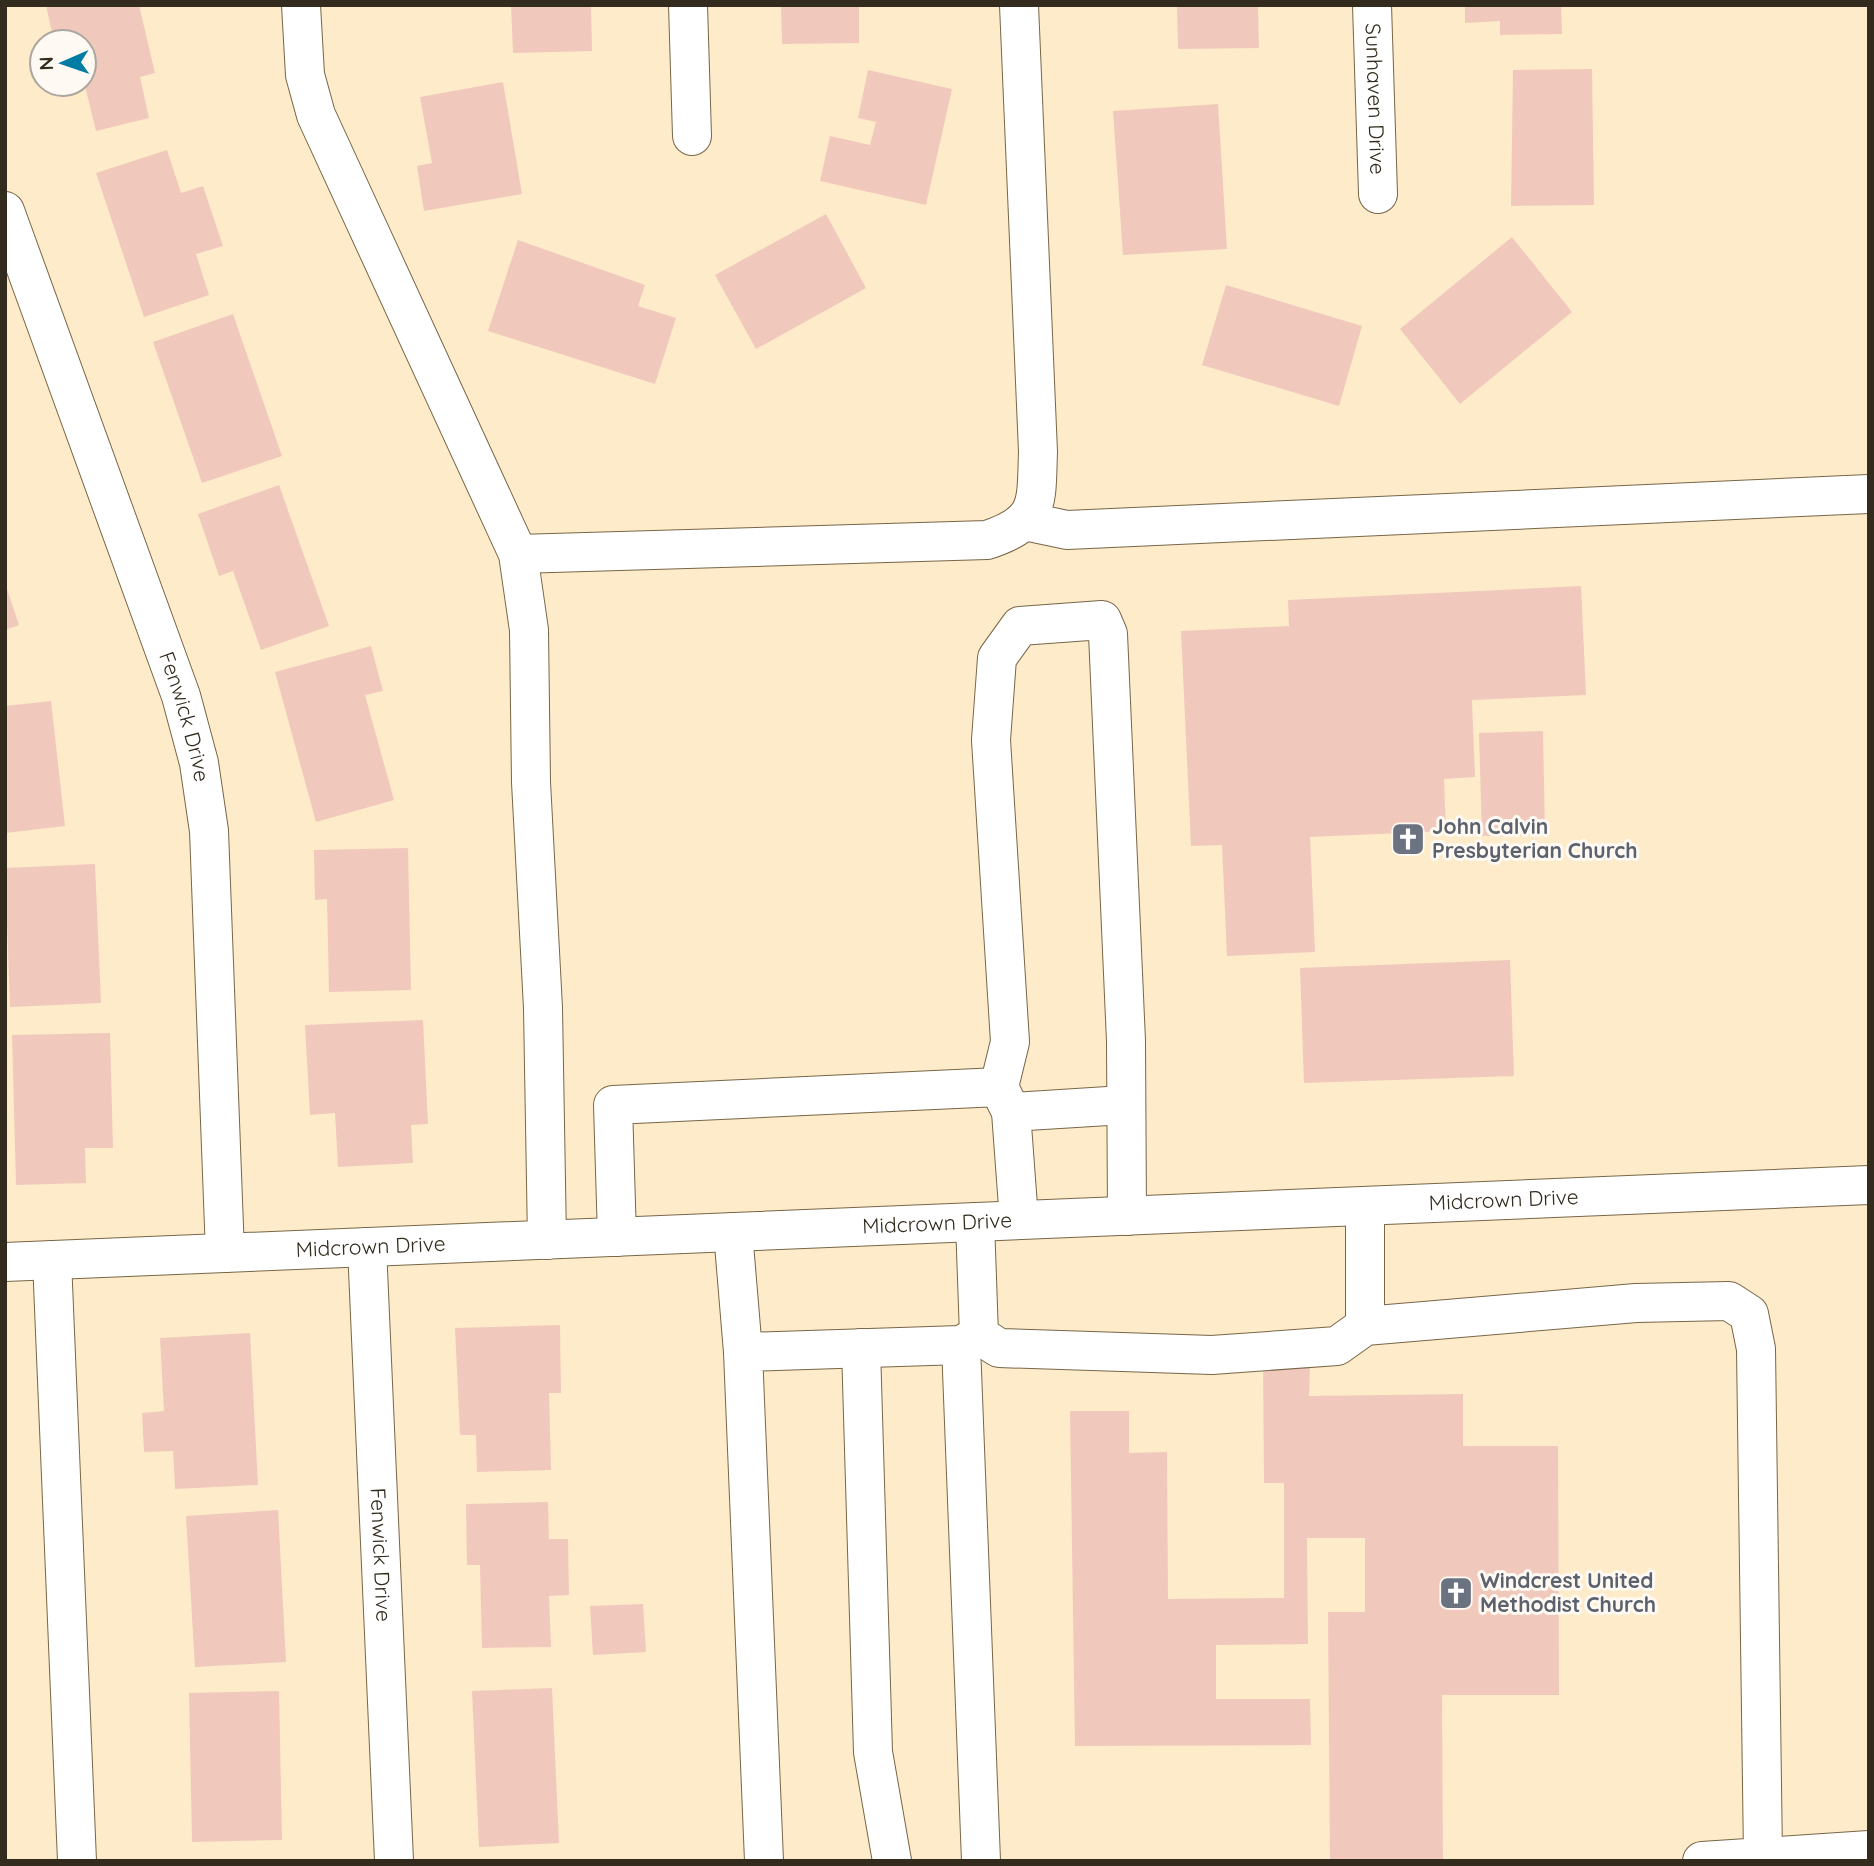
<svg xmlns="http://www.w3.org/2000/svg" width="1874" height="1866" font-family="Quicksand,sans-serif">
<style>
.building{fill:#f1c9bc}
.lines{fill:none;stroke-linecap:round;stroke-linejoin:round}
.minor-casing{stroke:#776648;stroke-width:40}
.minor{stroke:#fff;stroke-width:38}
.labels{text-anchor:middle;stroke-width:6;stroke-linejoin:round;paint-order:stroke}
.street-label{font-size:21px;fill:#322b1e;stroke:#fefaf3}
.worship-label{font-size:21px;font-weight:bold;fill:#5b616d;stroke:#fefaf3;text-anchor:start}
</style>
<rect width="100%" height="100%" fill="#feebc9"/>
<path class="building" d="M46 5H139L155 73 140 77 149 118 96 131 84 82V42H54Z
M511 5H591L592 51 513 53Z
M781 5H859V43L782 44Z
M1177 5H1258L1259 48 1178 49Z
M1465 5H1561L1562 34 1500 35V21L1465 23Z
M1592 69 1594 205 1511 206 1513 70Z
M868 70 952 89 926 205 820 181 830 136 870 145 876 122 858 118Z
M503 82 522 194 424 211 417 166 432 163 420 97Z
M1218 104 1227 249 1123 255 1113 111Z
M167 150 181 193 203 186 223 246 196 254 209 295 144 317 96 173Z
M826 214 866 288 756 349 715 275Z
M1512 237 1572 312 1460 404 1400 329Z
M518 240 645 285 638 306 676 318 655 384 488 331Z
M1226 285 1362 326 1339 406 1202 365Z
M233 314 282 456 202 483 153 342Z
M279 485 329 626 261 650 233 571 219 576 198 514Z
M6 586 19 625 5 630V587Z
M1581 586 1586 695 1472 700 1475 777 1444 779 1446 831 1310 837 1315 952 1227 956 1222 845 1191 846 1181 631 1289 626 1288 600Z
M371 646 383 691 365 695 394 800 316 822 275 672Z
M51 701 65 826 5 833V706Z
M1543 731 1545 835 1482 836 1479 733Z
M408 848 411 990 329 992 327 899 315 900 314 850Z
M95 864 101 1003 10 1007 5 868Z
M1510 960 1514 1076 1304 1083 1300 968Z
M423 1020 428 1124 411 1125 413 1163 338 1167 335 1113 310 1115 305 1025Z
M110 1033 113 1148H85L86 1183 16 1185 12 1035Z
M560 1325 561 1393H549L551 1470 477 1472 476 1435H460L455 1328Z
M250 1333 258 1485 175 1489 173 1451 144 1452 142 1413 164 1411 160 1338Z
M1263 1363H1310L1309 1396 1463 1394V1446H1558L1559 1695H1442L1443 1861H1330L1328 1612H1365V1538H1307L1308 1644 1216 1645V1699H1310L1311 1745 1075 1746 1070 1411H1129V1453L1167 1452 1168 1599 1284 1598V1483H1264Z
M548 1502 549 1539H568L569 1595 549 1596 551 1647 482 1648 480 1565H467L466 1504Z
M278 1510 286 1662 195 1667 186 1516Z
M643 1604 646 1652 593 1655 590 1606Z
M552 1688 559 1843 479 1847 472 1691Z
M279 1691 282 1840 192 1842 189 1693Z"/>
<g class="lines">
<g class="minor-casing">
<g id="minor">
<path d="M301 5 305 75 316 115 518 554 529 630 531 782 543 1008 547 1240"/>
<path d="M688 5 692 136"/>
<path id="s1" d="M1372 5 1378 194"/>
<path id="s2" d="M5 211 181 696 199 763 209 831 225 1253"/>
<path d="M1024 521 1067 530 1869 494"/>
<path d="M518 554 987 540C1041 522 1036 504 1038 452L1019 5"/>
<path d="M999 1087 1010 1042 991 740 997 658 1020 626 1102 620 1108 634 1126 1041 1127 1216"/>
<path d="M1011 1112 1124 1105"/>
<path d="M1365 1206V1326"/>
<path d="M975 1222 979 1335 999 1348 1212 1355 1337 1346 1365 1326 1636 1303 1729 1301 1749 1314 1756 1349 1763 1857 1702 1861"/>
<path d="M733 1232 743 1352"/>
<path d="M617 1237 613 1105 999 1087 1011 1112 1019 1220"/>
<path id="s3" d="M367 1247 394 1861"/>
<path d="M52 1260 77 1861"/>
<path id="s4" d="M5 1262 1869 1185"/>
<path d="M961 1345 981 1861"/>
<path d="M861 1348 873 1752 892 1861"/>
<path d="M1763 1857 1869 1850"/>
<path d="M764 1861 743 1352 961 1345 979 1335"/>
</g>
</g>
<use href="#minor" class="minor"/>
</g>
<defs>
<g id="church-square" transform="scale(1.75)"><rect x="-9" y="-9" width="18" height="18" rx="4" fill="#6b7280" stroke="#fefaf3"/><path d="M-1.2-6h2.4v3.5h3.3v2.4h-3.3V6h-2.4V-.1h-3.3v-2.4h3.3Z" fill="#fff"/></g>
</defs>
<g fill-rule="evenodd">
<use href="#church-square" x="1408" y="839"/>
<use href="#church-square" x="1456" y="1593"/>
</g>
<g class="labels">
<g class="street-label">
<text dy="7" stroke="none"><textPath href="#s1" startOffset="94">Sunhaven Drive</textPath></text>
<text dy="7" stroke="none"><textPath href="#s2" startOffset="537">Fenwick Drive</textPath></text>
<text dy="7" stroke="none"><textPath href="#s4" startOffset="1500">Midcrown Drive</textPath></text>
<text dy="7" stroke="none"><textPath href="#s4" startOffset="933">Midcrown Drive</textPath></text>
<text dy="7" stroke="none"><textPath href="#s4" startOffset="366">Midcrown Drive</textPath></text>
<text dy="7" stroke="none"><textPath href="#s3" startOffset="308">Fenwick Drive</textPath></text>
</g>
<g class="worship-label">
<text x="1432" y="834">John Calvin<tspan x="1432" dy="24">Presbyterian Church</tspan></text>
<text x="1480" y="1588">Windcrest United<tspan x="1480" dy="24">Methodist Church</tspan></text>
</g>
</g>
<rect width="1874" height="1866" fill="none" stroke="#322b1e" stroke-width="14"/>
<g transform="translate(63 63) rotate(268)"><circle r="33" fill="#fefaf3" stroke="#aca79e" stroke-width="2"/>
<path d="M0-5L12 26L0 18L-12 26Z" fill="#027ca3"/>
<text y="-10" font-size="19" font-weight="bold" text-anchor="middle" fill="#322b1e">N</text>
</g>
</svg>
